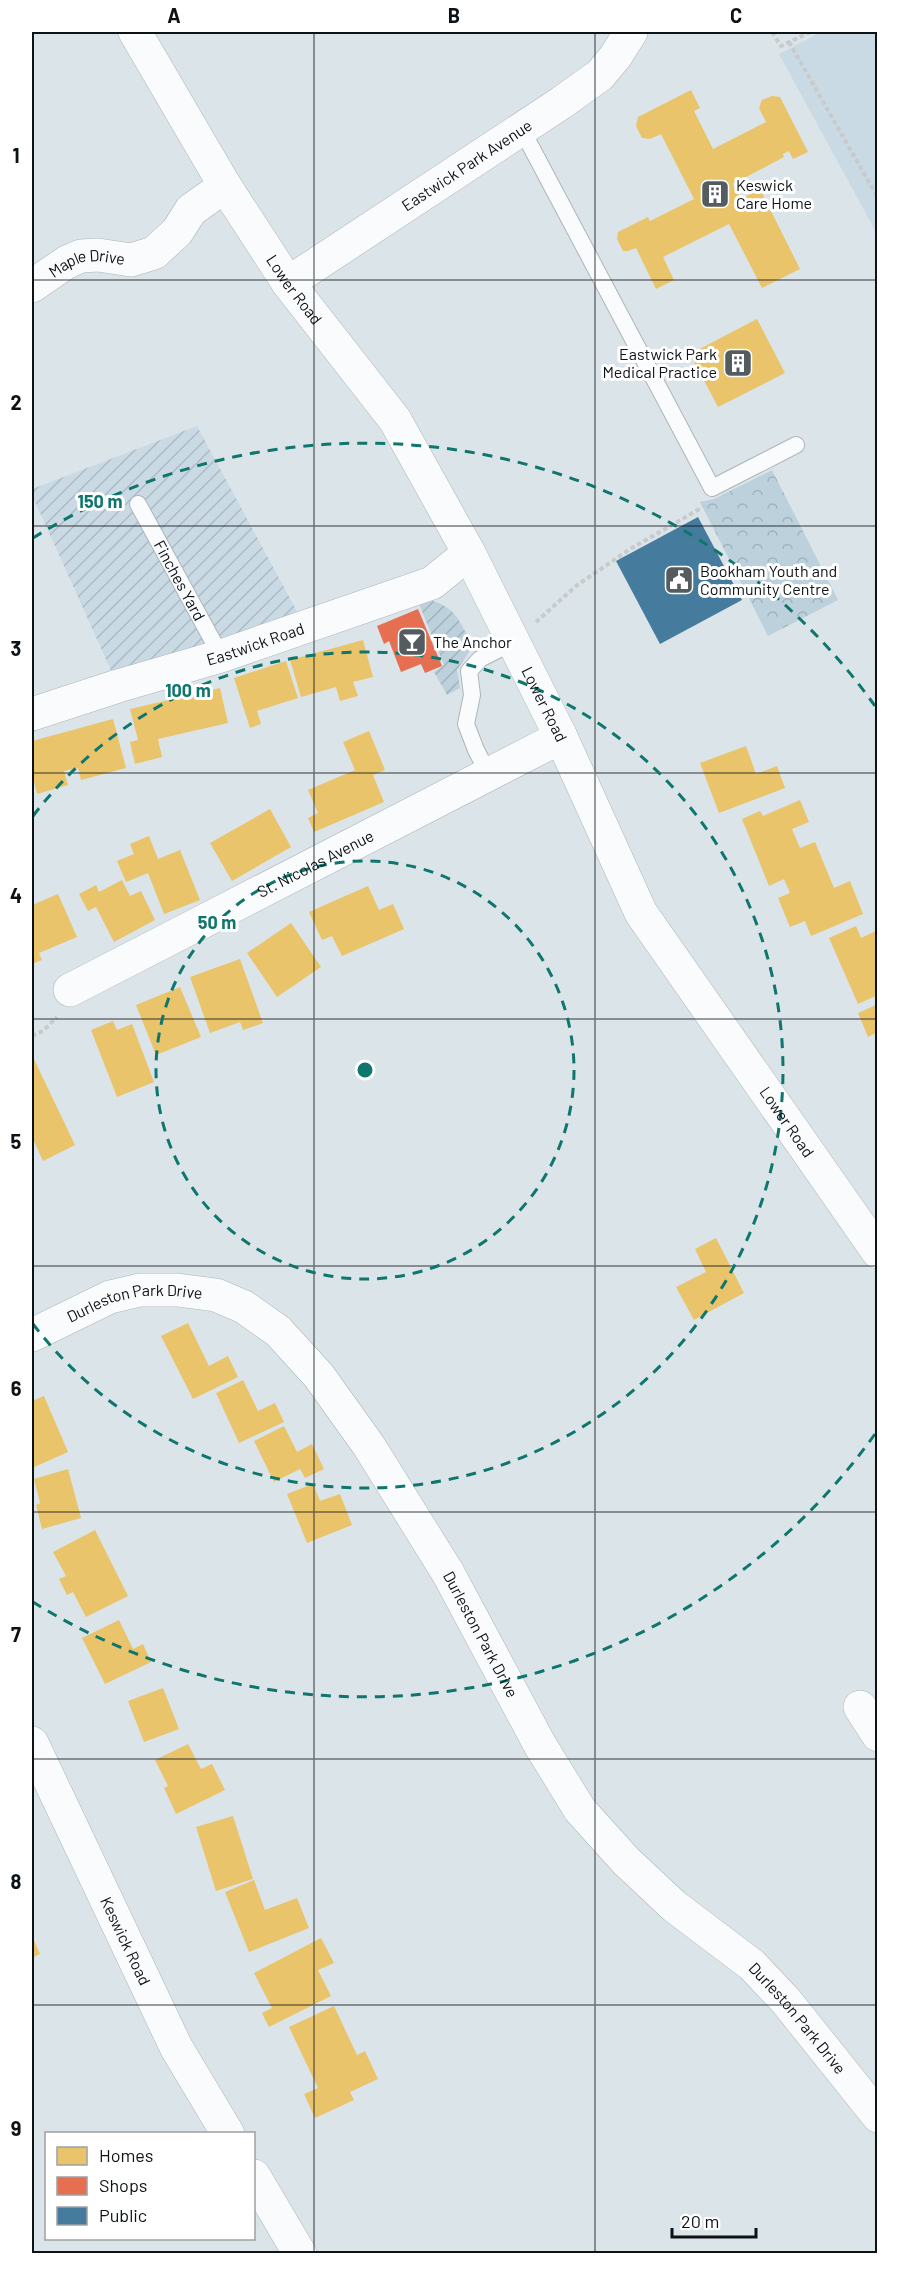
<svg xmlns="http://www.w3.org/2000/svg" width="909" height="2285" font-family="Barlow,sans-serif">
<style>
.built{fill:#cadae5}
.industrial{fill:url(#industrial-furrows)}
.park{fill:url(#park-crowns)}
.garden{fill:url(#garden-furrows)}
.homes{fill:#e9c46a}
.shops{fill:#e76f51}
.public{fill:#457b9d}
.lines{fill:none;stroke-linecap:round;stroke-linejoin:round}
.service-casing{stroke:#aeb5b9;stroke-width:18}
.minor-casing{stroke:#aeb5b9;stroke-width:34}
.tertiary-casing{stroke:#aeb5b9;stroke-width:34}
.path{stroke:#c8cacc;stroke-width:4;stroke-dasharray:4.5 3;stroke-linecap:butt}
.service{stroke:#fafbfc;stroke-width:16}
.minor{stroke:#fafbfc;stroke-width:33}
.tertiary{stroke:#fafbfc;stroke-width:33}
.grid{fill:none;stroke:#0d1216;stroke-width:1.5;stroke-opacity:0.55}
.ring{fill:none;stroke:#0f766e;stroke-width:3;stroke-dasharray:10 8}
.labels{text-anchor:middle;stroke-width:6;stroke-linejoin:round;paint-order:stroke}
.street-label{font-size:16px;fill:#0d1216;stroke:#fff}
.poi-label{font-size:16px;fill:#0d1216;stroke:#fff;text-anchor:start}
.centre{fill:#0f766e;stroke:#fff;stroke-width:3}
.ring-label{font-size:18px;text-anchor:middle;font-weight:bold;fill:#0f766e;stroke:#fff;stroke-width:6;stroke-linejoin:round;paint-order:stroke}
.neatline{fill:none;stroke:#0d1216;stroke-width:2}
.grid-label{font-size:20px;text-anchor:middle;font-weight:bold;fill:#0d1216}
</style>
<defs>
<pattern id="industrial-furrows" width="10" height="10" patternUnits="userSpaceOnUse" patternTransform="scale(1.5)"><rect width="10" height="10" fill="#cadae5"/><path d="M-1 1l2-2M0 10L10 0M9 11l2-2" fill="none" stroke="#acbac4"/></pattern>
<pattern id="park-crowns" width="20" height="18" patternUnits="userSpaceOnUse" patternTransform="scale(1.5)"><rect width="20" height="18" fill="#bcd1dc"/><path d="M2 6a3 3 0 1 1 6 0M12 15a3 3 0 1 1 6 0" fill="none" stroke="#a0b2bc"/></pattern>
<pattern id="garden-furrows" width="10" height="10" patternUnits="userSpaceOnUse" patternTransform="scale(1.5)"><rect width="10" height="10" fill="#bcd1dc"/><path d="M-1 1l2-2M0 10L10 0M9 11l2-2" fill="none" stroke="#a0b2bc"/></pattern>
</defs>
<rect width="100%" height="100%" fill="#dbe4e9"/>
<path class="built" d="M821 32H877V234L779 54Z"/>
<path class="industrial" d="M197 426 301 619 118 686 32 495V489Z"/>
<path class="park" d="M772 470 838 600 768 636 700 502 714 499Z"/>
<path class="garden" d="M433 601C457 608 461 625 473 646L457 670 460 688 447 695 434 672 444 665 419 604Z"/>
<path class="homes" d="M691 90 700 108 694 111 713 149 766 122 759 108 762 100 772 96 780 97 808 152 793 159 789 151 783 154 784 157 733 184 741 199 760 189 800 269 762 288 729 224 663 257 674 280 656 289 636 248 628 251H623L617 239 618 232 648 217 650 221 694 199 661 134 650 139 642 138 636 126 638 117Z
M757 319 785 373 718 407 690 354Z
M363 640 373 677 353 682 358 696 340 701 336 687 301 697 290 660Z
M286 661 298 698 257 711 261 724 250 728 234 678Z
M220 688 228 723 158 739 162 757 135 764 130 742 138 740 130 709Z
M113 719 126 768 81 780 78 768 64 771 68 785 37 794 32 772V741Z
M369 731 385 770 373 775 384 802 314 832 308 818 318 813 308 790 355 770 343 742Z
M746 746 756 774 777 766 785 788 719 813 700 763Z
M800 800 809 822 792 829 800 848 815 842 834 888 850 881 863 914 811 936 805 921 790 927 778 898 790 893 784 879 769 886 742 819 760 811 763 816Z
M270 809 291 847 232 881 210 843Z
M149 836 158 859 180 850 200 900 164 914 148 873 126 882 117 861 134 854 130 844Z
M122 880 130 896 141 891 155 920 114 942 96 907 88 911 79 894 96 885 99 892Z
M368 886 379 910 393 904 404 929 342 956 332 936 322 940 309 912Z
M58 894 77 937 39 953 42 960 32 964V905Z
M291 923 321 967 277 997 247 953Z
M856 926 861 938 876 931 878 934V995L858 1004 829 938Z
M240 959 263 1023 243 1030 240 1022 210 1033 190 977Z
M180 987 201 1037 156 1055 136 1005Z
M878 1004V1032L868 1037 858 1013Z
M113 1021 117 1030 132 1024 154 1082 117 1097 91 1030Z
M32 1055 75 1145 43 1161 32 1137Z
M716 1238 744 1293 694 1320 676 1287 706 1272 695 1249Z
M188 1323 209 1366 228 1356 238 1377 193 1399 161 1336Z
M243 1380 258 1411 275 1403 284 1422 239 1443 216 1393Z
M44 1396 68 1452 32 1468V1401Z
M284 1426 297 1452 312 1444 324 1469 305 1478 300 1469 274 1482 254 1441Z
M68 1469 81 1518 42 1529 36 1505 40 1503 34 1479Z
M313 1484 320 1501 340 1494 352 1525 307 1543 287 1494Z
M95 1530 128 1596 86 1617 73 1592 67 1595 59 1579 66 1576 53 1552Z
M119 1620 133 1649 143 1644 151 1662 105 1684 82 1638Z
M163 1688 179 1729 144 1742 128 1701Z
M188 1744 201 1769 212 1764 225 1790 176 1814 164 1788 168 1786 155 1760Z
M233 1816 253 1879 216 1891 196 1827Z
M254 1880 265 1910 297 1898 309 1928 249 1952 225 1892Z
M32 1936 40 1954 32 1958Z
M321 1938 334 1963 318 1970 331 1996 269 2027 262 2013 272 2008 254 1973Z
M334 2006 357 2055 365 2051 378 2079 350 2092 354 2100 315 2118 304 2094 318 2088 289 2027Z"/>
<path class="shops" d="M418 609 442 666 425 673 421 664 401 672 389 641 384 644 377 626Z"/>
<path class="public" d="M698 517 742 600 660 644 616 561Z"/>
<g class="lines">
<g class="service-casing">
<g id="service">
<path d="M521 128 712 488 796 445"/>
<path id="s1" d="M138 504 221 656"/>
<path d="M489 775 476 750 466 724 472 695 469 671 480 659 513 642"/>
</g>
</g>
<g class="minor-casing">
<g id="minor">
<path id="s2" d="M288 283 561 103 600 75 615 57 631 32"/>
<path id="s3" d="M32 286 67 262 81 256 98 255 131 260 154 253 177 232 191 210 225 186"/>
<path id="s4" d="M32 714 118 686 221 656 432 583 469 553"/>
<path id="s5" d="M70 990 561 737"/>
<path id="s6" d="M32 1335 110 1297 140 1290H177L216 1295 244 1307 278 1331 319 1376 369 1446 448 1573 540 1745 580 1810 626 1861 674 1906 752 1965 786 2001 878 2116"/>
<path d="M860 1707 878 1735"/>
<path id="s7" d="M32 1743 176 2047 228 2134"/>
<path d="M254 2176 300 2254"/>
</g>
</g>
<g class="tertiary-casing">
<g id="tertiary">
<path id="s8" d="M135 32 225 186 288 283 395 420 469 553 561 737 641 913 878 1252"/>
</g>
</g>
<path class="path" d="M772 32 781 46 810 32
M789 42 878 198
M536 622 576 586 630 549 698 510 699 506
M32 1036 43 1031 57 1017"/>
<use href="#service" class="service"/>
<use href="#minor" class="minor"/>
<use href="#tertiary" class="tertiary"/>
</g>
<path class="grid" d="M314 32V2254M595 32V2254M32 280H878M32 526H878M32 773H878M32 1019H878M32 1266H878M32 1512H878M32 1759H878M32 2005H878"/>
<g class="ring">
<circle cx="365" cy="1070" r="209"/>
<path d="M33 816A418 418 0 1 1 33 1324"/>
<path d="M875 1434A627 627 0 0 1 33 1602M33 538A627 627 0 0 1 875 706"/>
</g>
<defs>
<g id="building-square" transform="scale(1.5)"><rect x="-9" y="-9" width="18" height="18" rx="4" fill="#555c60" stroke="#fff"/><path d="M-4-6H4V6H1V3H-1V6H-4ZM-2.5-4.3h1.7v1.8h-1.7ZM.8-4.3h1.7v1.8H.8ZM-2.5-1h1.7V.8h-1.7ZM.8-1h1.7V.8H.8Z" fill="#fff"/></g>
<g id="civic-square" transform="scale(1.5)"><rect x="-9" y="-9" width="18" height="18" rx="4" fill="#555c60" stroke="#fff"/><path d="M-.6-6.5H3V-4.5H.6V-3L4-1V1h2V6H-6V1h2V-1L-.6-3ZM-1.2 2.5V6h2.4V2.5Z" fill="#fff"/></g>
<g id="bar-square" transform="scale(1.5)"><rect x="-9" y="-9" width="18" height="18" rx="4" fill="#555c60" stroke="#fff"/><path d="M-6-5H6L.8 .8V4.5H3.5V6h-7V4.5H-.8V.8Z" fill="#fff"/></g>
</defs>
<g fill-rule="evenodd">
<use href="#building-square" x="715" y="194"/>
<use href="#building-square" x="738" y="363"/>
<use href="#civic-square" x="679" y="580"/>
<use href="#bar-square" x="412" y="642"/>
</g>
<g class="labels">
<g class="street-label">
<text dy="6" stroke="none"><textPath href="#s2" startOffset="214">Eastwick Park Avenue</textPath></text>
<text dy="6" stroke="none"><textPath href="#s3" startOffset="62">Maple Drive</textPath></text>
<text dy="6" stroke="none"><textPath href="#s8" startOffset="303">Lower Road</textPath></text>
<text dy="6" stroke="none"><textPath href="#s1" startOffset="87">Finches Yard</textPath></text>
<text dy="6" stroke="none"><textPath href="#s4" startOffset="234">Eastwick Road</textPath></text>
<text dy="6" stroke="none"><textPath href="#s8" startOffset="789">Lower Road</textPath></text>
<text dy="6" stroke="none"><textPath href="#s5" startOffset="276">St. Nicolas Avenue</textPath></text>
<text dy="6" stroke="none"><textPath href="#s8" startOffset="1274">Lower Road</textPath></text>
<text dy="6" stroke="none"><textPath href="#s6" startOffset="110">Durleston Park Drive</textPath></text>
<text dy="6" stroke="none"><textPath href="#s6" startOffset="632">Durleston Park Drive</textPath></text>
<text dy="6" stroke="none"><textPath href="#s7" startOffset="219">Keswick Road</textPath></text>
<text dy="6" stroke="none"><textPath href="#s6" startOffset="1136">Durleston Park Drive</textPath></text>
</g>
<g class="poi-label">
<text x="736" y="191">Keswick<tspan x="736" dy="18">Care Home</tspan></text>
<text x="717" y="360" text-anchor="end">Eastwick Park<tspan x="717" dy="18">Medical Practice</tspan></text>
<text x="700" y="577">Bookham Youth and<tspan x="700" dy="18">Community Centre</tspan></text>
<text x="433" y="648">The Anchor</text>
</g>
</g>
<circle cx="365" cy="1070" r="9" class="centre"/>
<g class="ring-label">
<text x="100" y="508">150 m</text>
<text x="188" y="697">100 m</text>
<text x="217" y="929">50 m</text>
</g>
<rect width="909" height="2285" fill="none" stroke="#ffffff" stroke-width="66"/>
<rect x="45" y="2132" width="210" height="108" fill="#ffffff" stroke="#9ea0a2" stroke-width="1.5"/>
<rect x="57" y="2147" width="30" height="18" fill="#e9c46a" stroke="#9ea0a2" stroke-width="1.5"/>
<text x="99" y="2162" font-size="18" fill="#0d1216">Homes</text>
<rect x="57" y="2177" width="30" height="18" fill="#e76f51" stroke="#9ea0a2" stroke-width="1.5"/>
<text x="99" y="2192" font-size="18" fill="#0d1216">Shops</text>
<rect x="57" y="2207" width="30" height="18" fill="#457b9d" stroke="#9ea0a2" stroke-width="1.5"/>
<text x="99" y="2222" font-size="18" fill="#0d1216">Public</text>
<path d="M672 2228v9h84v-9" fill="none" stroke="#0d1216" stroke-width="3"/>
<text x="681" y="2228" font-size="18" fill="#0d1216" stroke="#ffffff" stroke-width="4.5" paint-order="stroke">20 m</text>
<rect x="33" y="33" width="843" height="2219" class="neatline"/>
<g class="grid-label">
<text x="174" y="23">A</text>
<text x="454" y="23">B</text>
<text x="736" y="23">C</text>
<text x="16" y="163">1</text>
<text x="16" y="410">2</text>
<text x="16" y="656">3</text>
<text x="16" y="903">4</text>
<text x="16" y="1149">5</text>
<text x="16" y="1396">6</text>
<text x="16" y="1642">7</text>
<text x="16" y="1889">8</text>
<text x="16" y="2136">9</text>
</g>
</svg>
